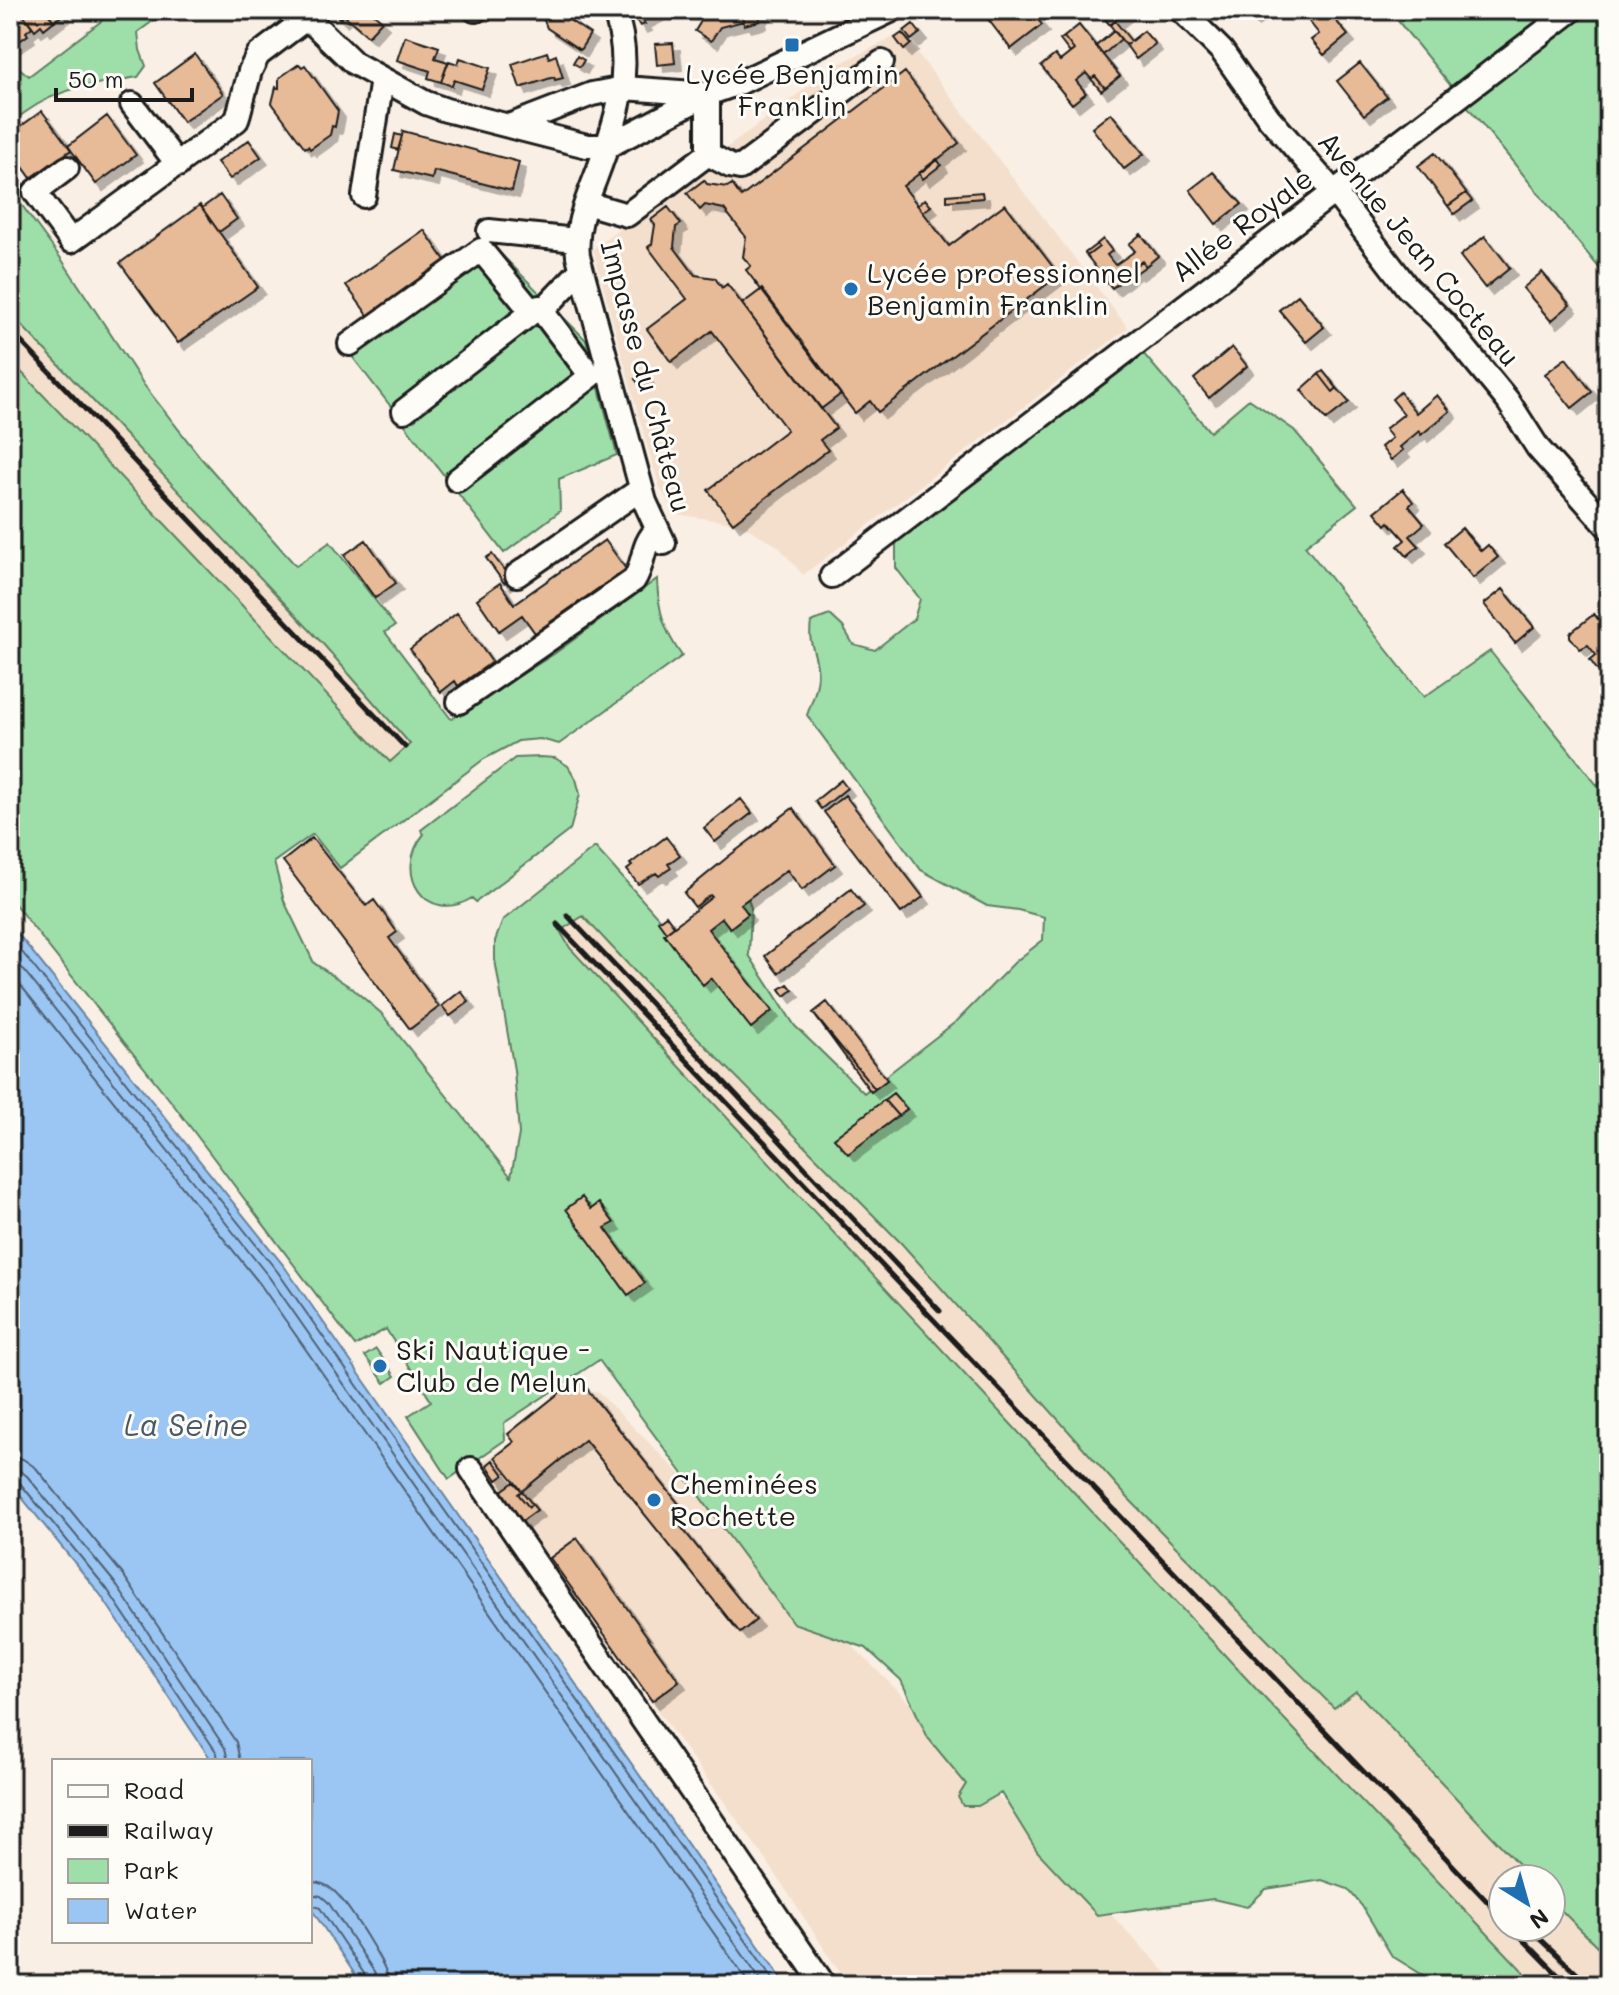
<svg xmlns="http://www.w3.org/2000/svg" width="1619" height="1995" font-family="Mali,sans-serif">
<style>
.built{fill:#f4dfcd}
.green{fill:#9edfa9;stroke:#5d7e62;stroke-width:2}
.water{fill:#9bc6f4;stroke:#68829e;stroke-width:2}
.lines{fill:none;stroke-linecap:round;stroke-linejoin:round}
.shore{stroke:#4f6072;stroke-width:2}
.building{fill:#e8bb98;stroke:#1c1c1c;stroke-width:2;filter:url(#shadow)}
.minor-casing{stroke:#1c1c1c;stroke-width:28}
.minor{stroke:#fdfcf7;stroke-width:22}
.rail{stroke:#1c1c1c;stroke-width:5}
.poi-dot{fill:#1f6fb2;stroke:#fdfcf7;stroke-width:3}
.labels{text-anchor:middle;stroke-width:6;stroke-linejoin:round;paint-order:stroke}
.poi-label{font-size:28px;fill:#1c1c1c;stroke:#fdfcf7;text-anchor:start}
.street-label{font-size:28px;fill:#1c1c1c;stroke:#fdfcf7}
.water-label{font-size:30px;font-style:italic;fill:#485868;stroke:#fdfcf7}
</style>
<defs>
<filter id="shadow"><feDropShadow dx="7" dy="7" stdDeviation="0" flood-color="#0004"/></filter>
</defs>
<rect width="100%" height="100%" fill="#f9efe4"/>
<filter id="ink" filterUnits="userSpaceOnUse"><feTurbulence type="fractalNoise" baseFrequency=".0125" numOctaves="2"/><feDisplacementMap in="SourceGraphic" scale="16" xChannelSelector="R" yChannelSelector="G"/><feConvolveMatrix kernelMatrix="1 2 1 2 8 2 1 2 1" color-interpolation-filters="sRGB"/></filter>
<g filter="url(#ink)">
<path class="built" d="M902 33 1128 328 803 575 778 546 749 529 733 523 676 514 660 488 645 439 593 249 835 66Z
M10 313 323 644 410 744 390 762 10 360Z
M583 916 682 1022 902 1244 1128 1498 1334 1708 1356 1691 1532 1879H1503V1927H1551V1900L1609 1958V1985H1536L1271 1705 570 948 560 931Z
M596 1390 898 1691 1178 1985H848L767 1861 478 1464Z"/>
<path class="green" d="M116 10H168L138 32 140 50 146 66 138 77C84 86 54 87 10 124V65L13 63 29 76Z
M1389 10H1609V280Z
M10 189 62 260 144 385 201 458 296 566 330 542 395 626 385 632 451 719 554 654 657 579C658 610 664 631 682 656L559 744 540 739 518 741 484 759 340 868 313 834 274 862 284 901 314 963 353 989 381 1013 511 1177 519 1134 514 1070 495 960V941L503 920 595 847 673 934 743 882 751 908 749 955 795 1026 864 1093 958 1020 1015 962 1043 940 1044 917 1018 910 987 906 921 870 807 715C813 698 820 684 817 666 814 646 808 644 811 622L830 615 843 627 853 644 875 650 914 619 920 599 896 568V543L911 527 1143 353 1210 432 1249 399 1294 430 1357 505 1305 546 1424 697 1490 651 1597 785 1609 774V1958L1551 1900V1879H1532L1356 1691 1334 1708 1128 1498 902 1244 682 1022 583 916 560 931 570 948 1271 1705 1536 1985H1439L1392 1956 1362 1906 1348 1889 1322 1880 1266 1889 1247 1907 1213 1899 1097 1915 1037 1851 1001 1793 978 1806H963L958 1797 966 1784 928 1738 901 1680 866 1648 793 1623 599 1360 504 1423 505 1440 449 1479 408 1416 431 1401 386 1329 355 1346 173 1104 10 898V360L390 762 410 744 323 644 10 313Z
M485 238 586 340 617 455 559 479 560 511 504 553 341 342Z
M541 757 555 758 568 766 576 779 580 794 570 830 476 902 472 898C426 926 392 873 424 834L421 830 515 758Z
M376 1349 395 1376 385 1383 365 1356Z"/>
<path class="water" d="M10 924 284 1266 786 1985H362L310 1907V1761H212L100 1594 10 1483Z"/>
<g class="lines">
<path class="shore" d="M10 937 277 1271 777 1985
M10 953 269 1277 764 1985
M10 972 260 1284 750 1985
M10 1457 23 1459 36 1468 124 1576 236 1742 240 1761
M10 1469 19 1470 27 1476 115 1583 225 1748 228 1761
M10 1479 19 1482 107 1589 217 1753 218 1761
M310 1882C319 1882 327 1884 334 1891 348 1904 389 1968 390 1985
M310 1894 321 1896 328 1902 375 1973 378 1985
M310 1904 320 1908 367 1978 368 1985"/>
</g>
<path class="building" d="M10 10H20L32 27 26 32 28 35 18 42 10 31Z
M20 10H45L54 21 44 29 41 25 35 30Z
M45 10H62L63 15 54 21Z
M337 10H370L382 21 368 36 344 15 340 19 334 13Z
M540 10H564L568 19 590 34 580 50 547 28Z
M664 10 643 21 645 24 640 26 631 11Z
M708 10H761L743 17 744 21 720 27 711 41 695 31Z
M761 10H765L759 17 760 21 744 25 743 17Z
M989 10H1031L1042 25 1011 49 984 14Z
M1101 10H1127L1128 11 1110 25 1099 12Z
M1244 10H1263L1251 19Z
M1310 10H1327L1348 35 1324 55 1311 40 1319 34 1304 15Z
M1115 21 1131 41 1126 45 1110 25Z
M913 24 920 33 911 40 904 31Z
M1079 25 1120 76 1105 88 1095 76 1091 79 1086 73 1076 81 1086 93 1072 104 1041 66 1055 55 1060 61 1074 50 1064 37Z
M10 31 18 42 10 48Z
M1114 31 1121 39 1103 55 1096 46Z
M1144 31 1155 44 1136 59 1126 45Z
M902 33 911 44 904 50 895 38Z
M405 36 439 47 435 58 448 62 441 82 428 78 430 71 397 60Z
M1064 37 1074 50 1070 53 1060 40Z
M673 43 675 63 657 65 655 44Z
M547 52 549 58 556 55 563 78 555 80 554 77 520 88 512 64Z
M195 54 223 94 183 122 155 83Z
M577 56 584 60 580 67 573 63Z
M460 58 490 68 482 89 454 80 452 86 441 82 449 61 458 64Z
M1360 63 1387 97 1364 115 1337 81Z
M299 64 302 67 305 65 338 111 335 127 332 126 330 135 310 149 308 146 305 148 272 103 276 87 279 88V78Z
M905 72 959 143 903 186 949 246 1005 204 1059 275 878 412 870 401 855 413 746 270 751 266 743 257 746 237 724 209 705 205 700 210 687 193 704 180 707 184 727 187 732 184 741 197Z
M1095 76 1105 88 1101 91 1091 79Z
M42 111 71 150 31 178 10 149V134Z
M1111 113 1144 154 1124 169 1092 128Z
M107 116 136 155 96 184 68 146Z
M403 131 519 162 512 191 434 171 432 179 394 170Z
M395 134 402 136 398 150 392 148Z
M249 140 261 157 230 179 217 162Z
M1435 153 1466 193 1448 206 1418 166Z
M937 159 941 165 923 179 919 173Z
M1213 172 1242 204 1216 224 1190 190Z
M982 192 983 198 947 201V195Z
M1466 193 1472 201 1454 214 1448 206Z
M220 195 237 219 219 232 202 208Z
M925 199 931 206 923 212 917 205Z
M200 205 258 287 178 343 120 263Z
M668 207 681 224 676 227 674 247 695 275 715 278 722 288 727 284 836 428 820 440 828 450 733 523 708 490 787 430 712 331 671 362 647 329 687 299 648 247 652 244 655 225 651 220Z
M424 230 447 263 370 318 346 285Z
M1141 234 1158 256 1146 266 1142 261 1132 268 1134 271 1112 288 1087 256 1099 247 1097 244 1103 239 1112 251 1107 255 1115 265 1135 251 1129 244Z
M1485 236 1510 268 1485 288 1460 256Z
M1097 244 1099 247 1087 256 1085 253Z
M1142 261 1146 266 1136 273 1132 268Z
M1542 272 1570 305 1551 321 1523 288Z
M762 289 841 394 821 409 742 304Z
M1298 295 1324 327 1306 342 1279 310Z
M1232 347 1247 366 1209 398 1194 379Z
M1566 358 1592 392 1572 408 1545 374Z
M1323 371 1337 388 1333 392 1319 374Z
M644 373 647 378 639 384 635 379Z
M1319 374 1333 392 1337 388 1349 402 1326 420 1301 390Z
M1400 392 1416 413 1437 395 1450 411 1421 435 1419 431 1400 447 1403 450 1391 460 1381 447 1392 438 1385 429 1404 414 1392 399Z
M1403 489 1413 502 1409 506 1424 524 1410 536 1419 546 1407 556 1398 546 1405 540 1389 522 1386 525 1375 512Z
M1462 528 1481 551 1488 545 1498 557 1473 578 1444 543Z
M366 540 396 583 375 598 344 555Z
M605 540 626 569 535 633 522 615 499 631 477 599 500 583 514 604Z
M492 554 510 578 504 583 486 558Z
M1503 589 1534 627 1515 643 1484 604Z
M457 613 492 662 458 686 455 681 441 692 410 649Z
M1594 614 1609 632V662L1598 671 1590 660 1596 655 1588 645 1580 649 1570 637V633Z
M841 780 847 788 821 809 815 801Z
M845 795 923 897 901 913 824 812Z
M741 799 752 813 715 842 704 828Z
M793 808 835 865 802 890 787 870 741 904 748 914 730 928 722 918 708 929 772 1011 751 1028 711 978 703 985 664 934 712 897 710 895 695 907 684 893 729 856Z
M666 837 680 855 668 864 671 868 659 876 656 873 638 884 627 870 632 866 630 864Z
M312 838 366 906 374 900 397 932 389 938 439 1007 410 1029 283 861Z
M851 889 864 906 778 973 765 956Z
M666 915 674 926 666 932 658 921Z
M788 984 793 990 785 996 780 989Z
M461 991 469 1002 450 1016 442 1006Z
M827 1002 887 1080 875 1089 813 1013Z
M813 1013 875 1089 871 1092Z
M893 1093 907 1109 898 1116 884 1100Z
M884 1100 898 1116 848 1154 834 1138Z
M582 1197 591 1209 599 1203 614 1223 605 1228 645 1283 628 1295 566 1209Z
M578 1378 683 1509 673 1517 756 1620 740 1633 585 1440 522 1491 495 1457 514 1442 508 1434Z
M493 1460 504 1475 497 1480 487 1465Z
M514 1482 522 1491 518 1494 529 1507 532 1504 537 1510 522 1521 500 1492Z
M522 1491 532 1504 529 1507 518 1494Z
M577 1538 679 1681 652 1701 550 1558Z"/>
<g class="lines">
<g class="minor-casing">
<path id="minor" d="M299 10 354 63 426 103 446 110 587 146H608L708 94 739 83 892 10
M475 10H476
M614 10C636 67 616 124 595 179 585 205 575 228 578 256L645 502 664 543
M1181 10 1222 51 1269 118 1343 203 1407 287 1444 323 1508 401 1538 448 1609 528
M132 104 178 165
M509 126 592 94 624 88 708 94
M708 154 730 166 740 168 882 62
M67 168 35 192 71 241 237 120 250 71 258 55 307 18
M364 196 382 79
M586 203 627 215 708 154V94
M489 231 576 240
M542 311 581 270
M350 344 481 250 532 312
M404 411 539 307 542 311 591 376 457 480
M517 575 641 489
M832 576 1572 10
M459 702 634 580C645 563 641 544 657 530
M471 1469 824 1985"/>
</g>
<use href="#minor" class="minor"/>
<path class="rail" d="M10 330 405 747
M567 915 940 1311
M557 924 1503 1918
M1511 1927 1568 1985
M1528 1927 1589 1985"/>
</g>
</g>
<g class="poi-dot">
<rect x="784" y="37" width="16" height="16" rx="4"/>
<circle cx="851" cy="289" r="8"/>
<circle cx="380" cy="1366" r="8"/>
<circle cx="654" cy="1500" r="8"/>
</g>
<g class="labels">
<g class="poi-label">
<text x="792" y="84" text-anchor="middle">Lycée Benjamin<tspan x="792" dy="32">Franklin</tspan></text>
<text x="867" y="283">Lycée professionnel<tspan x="867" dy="32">Benjamin Franklin</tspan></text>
<text x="396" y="1360">Ski Nautique -<tspan x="396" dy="32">Club de Melun</tspan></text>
<text x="670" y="1494">Cheminées<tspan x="670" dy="32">Rochette</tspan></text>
</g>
<g class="street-label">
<text transform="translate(1242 225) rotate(-37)" y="10">Allée Royale</text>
<text transform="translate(1419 249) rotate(50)" y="10">Avenue Jean Cocteau</text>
<text transform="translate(646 376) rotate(75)" y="10">Impasse du Château</text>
</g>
<g class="water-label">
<text x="186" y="1436">La Seine</text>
</g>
</g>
<rect width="1619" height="1995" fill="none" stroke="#fdfcf7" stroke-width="40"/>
<rect x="20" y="20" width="1579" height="1955" fill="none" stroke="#1c1c1c" stroke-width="3" filter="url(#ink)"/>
<rect x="52" y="1759" width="260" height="184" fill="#fdfcf7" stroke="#a3a29f" stroke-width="2"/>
<rect x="68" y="1785" width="40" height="12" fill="#fdfcf7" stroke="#a3a29f" stroke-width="2"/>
<text x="124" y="1799" font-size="24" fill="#1c1c1c">Road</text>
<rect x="68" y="1825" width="40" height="12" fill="#1c1c1c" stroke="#a3a29f" stroke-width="2"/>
<text x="124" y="1839" font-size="24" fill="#1c1c1c">Railway</text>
<rect x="68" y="1859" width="40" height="24" fill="#9edfa9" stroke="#a3a29f" stroke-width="2"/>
<text x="124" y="1879" font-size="24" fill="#1c1c1c">Park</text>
<rect x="68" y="1899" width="40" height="24" fill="#9bc6f4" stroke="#a3a29f" stroke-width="2"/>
<text x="124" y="1919" font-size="24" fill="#1c1c1c">Water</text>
<g transform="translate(1527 1903) rotate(143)"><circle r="38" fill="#fdfcf7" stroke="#a3a29f" stroke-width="2"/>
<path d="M0-6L14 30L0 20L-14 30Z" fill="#1f6fb2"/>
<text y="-12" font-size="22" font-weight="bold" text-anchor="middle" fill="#1c1c1c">N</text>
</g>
<path d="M56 88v12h136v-12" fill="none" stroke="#1c1c1c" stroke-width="4"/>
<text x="68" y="88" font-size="24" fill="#1c1c1c" stroke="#fdfcf7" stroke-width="6" paint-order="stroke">50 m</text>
</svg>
